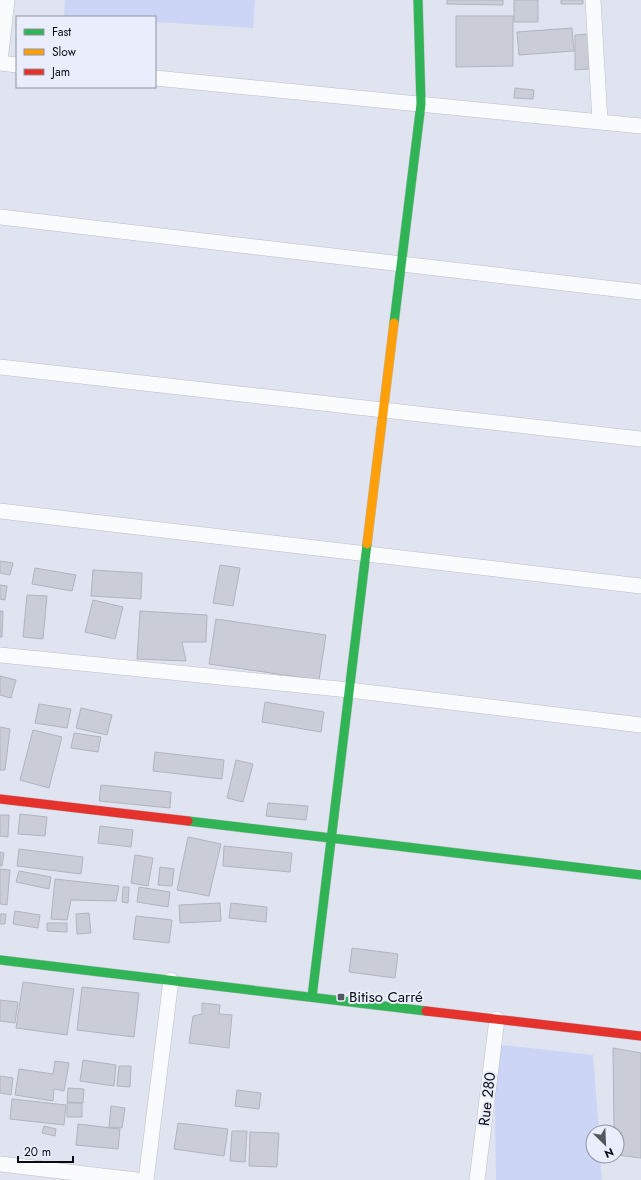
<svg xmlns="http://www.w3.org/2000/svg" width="641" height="1180" font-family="Jost,sans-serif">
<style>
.green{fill:#ccd5f6}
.building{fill:#cacdd7;stroke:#b1b4be}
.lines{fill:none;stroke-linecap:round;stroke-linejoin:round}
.street-casing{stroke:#bbbec8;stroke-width:16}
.fast-casing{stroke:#bbbec8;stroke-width:10}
.slow-casing{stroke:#bbbec8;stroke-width:10}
.jam-casing{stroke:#bbbec8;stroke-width:10}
.street{stroke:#fafbfd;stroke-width:15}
.fast{stroke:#30b455;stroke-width:9}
.slow{stroke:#ff9f0a;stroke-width:9}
.jam{stroke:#e5322d;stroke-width:9}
.poi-dot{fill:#545760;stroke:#eaedfb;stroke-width:1.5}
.labels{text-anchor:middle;stroke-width:4;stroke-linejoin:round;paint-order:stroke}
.poi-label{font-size:15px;fill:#090b12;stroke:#eaedfb;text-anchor:start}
.street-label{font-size:15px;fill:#090b12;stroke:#eaedfb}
</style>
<rect width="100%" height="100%" fill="#e0e4f1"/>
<path class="green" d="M65 0H255L253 28 155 22V17L64 16Z
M494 1044 593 1055 599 1132H593V1156H600L602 1180H496Z"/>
<path class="building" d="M447 0H503V5L447 4Z
M514 0H538V22H514Z
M561 0H583V4H561Z
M456 16H513V66L456 67Z
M572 28 574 51 519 55 517 32Z
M589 34V69L575 70V35Z
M515 88 534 90 533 99 514 98Z
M0 561 13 563 10 575 0 573Z
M220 565 240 568 233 606 213 603Z
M35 568 76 575 72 591 32 584Z
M93 570 142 573 141 599 91 596Z
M0 585 7 586 5 600 0 599Z
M27 595 47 596 43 639 23 637Z
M93 600 123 607 115 639 85 632Z
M0 611H3L2 637H0Z
M140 611 207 615 206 642H182L186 661 137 659Z
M216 619 326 635 319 680 209 664Z
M0 676 16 680 11 698 0 695Z
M265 702 324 712 321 732 262 722Z
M39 704 71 709 67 728 35 723Z
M81 708 112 715 107 735 76 728Z
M0 727 10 729 5 770H0Z
M33 730 62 737 49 788 20 780Z
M74 733 101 737 98 752 71 748Z
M155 752 224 760 222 779 153 771Z
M236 760 253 764 243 802 227 798Z
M101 785 171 792 170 808 99 801Z
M268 803 308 806 306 820 266 816Z
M20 814 47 817 45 836 18 834Z
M0 815H9L8 837 0 836Z
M100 826 133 830 131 847 98 843Z
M188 837 221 844 209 896 177 890Z
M224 846 292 853 290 872 223 866Z
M19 849 83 857 81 874 17 866Z
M0 852 4 853 2 866H0Z
M135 855 153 858 148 886 131 883Z
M160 867 174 869 172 886 158 885Z
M0 869 10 870 7 905 0 904Z
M19 871 51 877 49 889 16 882Z
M55 879 119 886 116 901 71 900 67 920 51 919Z
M123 887H129L128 903 122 902Z
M139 887 170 892 168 907 137 902Z
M220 903 221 921 180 923 179 905Z
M231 903 267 907 266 922 229 918Z
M15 911 40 915 38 928 13 924Z
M89 913 91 933 77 934 76 914Z
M0 914H6L5 924H0Z
M136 916 172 920 169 943 133 939Z
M47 923H67V932L47 931Z
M352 948 398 954 395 978 349 972Z
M23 982 74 989 67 1035 16 1028Z
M82 987 139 993 134 1037 77 1030Z
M0 1000 18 1002 15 1023 0 1021Z
M202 1003 220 1005 219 1014 232 1015 229 1048 189 1043 193 1016 202 1014Z
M613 1048 641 1053V1158L617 1155V1132H614Z
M83 1060 116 1065 114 1086 80 1081Z
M55 1061 69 1063 64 1091 54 1089 53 1101 15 1095 19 1069 53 1074Z
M119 1066H131L130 1087 117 1086Z
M0 1076 13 1078 11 1095 0 1093Z
M68 1088 84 1089 83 1103 67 1102Z
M237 1090 261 1093 259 1109 235 1106Z
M12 1099 66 1105 64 1125 10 1119Z
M67 1103H82V1117H67Z
M111 1106 125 1108 122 1128 109 1127Z
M178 1123 228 1129 224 1156 174 1149Z
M78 1124 120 1129 118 1149 76 1145Z
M44 1126 56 1129 55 1136 42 1133Z
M232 1131H247L245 1162 230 1161Z
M250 1132 279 1133 277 1167 249 1166Z"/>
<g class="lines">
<g class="street-casing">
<path id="street" d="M593 0 600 122
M0 61 7 0
M0 63 17 65
M155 78 641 126
M0 217 641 292
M0 367 641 439
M0 511 641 586
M0 655 349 690 641 725
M0 1164 136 1180
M146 1180 171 980
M477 1180 497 1019"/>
</g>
<g class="fast-casing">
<path id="fast" d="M394 323 421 104 418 0
M188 821 641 875
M0 960 426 1011
M312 997 367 544"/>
</g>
<g class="slow-casing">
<path id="slow" d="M367 544 394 323"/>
</g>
<g class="jam-casing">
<path id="jam" d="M0 799 188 821
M426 1011 641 1036"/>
</g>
<use href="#street" class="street"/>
<use href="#fast" class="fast"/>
<use href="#slow" class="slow"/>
<use href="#jam" class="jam"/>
</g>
<rect class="poi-dot" x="337" y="993" width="8" height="8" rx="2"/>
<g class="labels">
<g class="poi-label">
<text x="349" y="1002">Bitiso Carré</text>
</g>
<g class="street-label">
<text transform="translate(487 1099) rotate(-83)" y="5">Rue 280</text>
</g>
</g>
<rect x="16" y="16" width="140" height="72" fill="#eaedfb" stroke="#90939e"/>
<rect x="24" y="29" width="20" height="6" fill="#30b455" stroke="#90939e"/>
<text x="52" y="36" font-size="12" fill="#090b12">Fast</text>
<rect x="24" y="49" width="20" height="6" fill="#ff9f0a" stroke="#90939e"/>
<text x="52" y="56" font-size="12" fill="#090b12">Slow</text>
<rect x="24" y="69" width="20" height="6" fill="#e5322d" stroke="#90939e"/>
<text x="52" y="76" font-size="12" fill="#090b12">Jam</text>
<g transform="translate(605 1144) rotate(156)"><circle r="19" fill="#eaedfb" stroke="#90939e"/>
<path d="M0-3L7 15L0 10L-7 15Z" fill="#545760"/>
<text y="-6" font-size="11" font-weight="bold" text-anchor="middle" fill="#090b12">N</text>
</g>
<path d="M18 1156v6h55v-6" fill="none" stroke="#090b12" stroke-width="2"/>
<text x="24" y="1156" font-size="12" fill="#090b12" stroke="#eaedfb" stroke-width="3" paint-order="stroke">20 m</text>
</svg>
